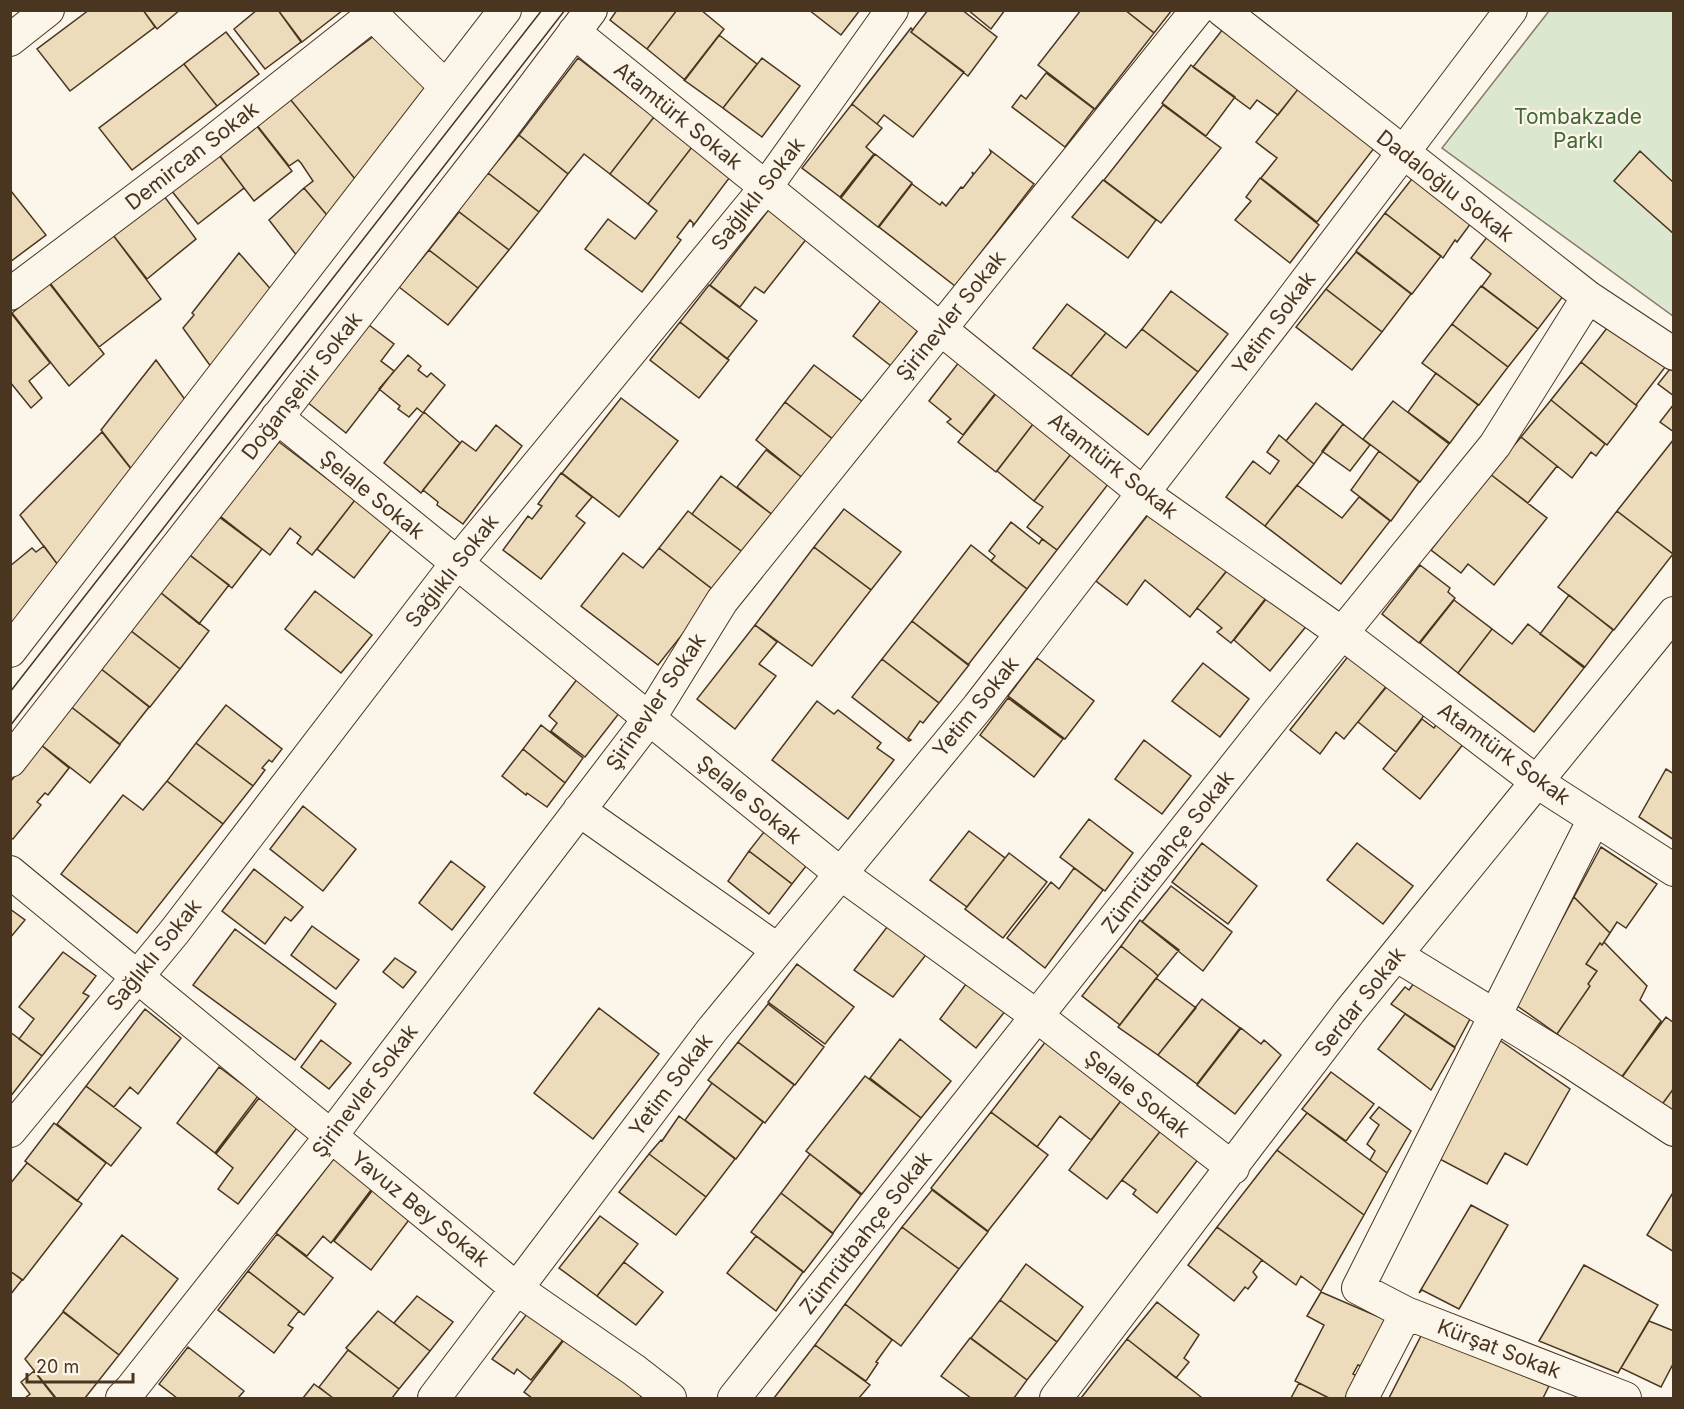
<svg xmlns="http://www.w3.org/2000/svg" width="1684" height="1409" font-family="Inter,sans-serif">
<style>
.green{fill:#dce7d0;stroke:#887966;stroke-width:1.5}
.building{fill:#ecdcbc;stroke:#4a3520;stroke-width:1.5}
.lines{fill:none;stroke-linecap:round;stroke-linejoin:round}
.minor-casing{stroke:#4a3520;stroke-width:34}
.minor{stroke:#fbf6e9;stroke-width:32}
.tram{stroke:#4a3520;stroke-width:1.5}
.labels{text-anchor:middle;stroke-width:4.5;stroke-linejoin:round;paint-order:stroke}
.street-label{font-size:21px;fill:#4a3520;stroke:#fbf6e9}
.park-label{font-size:21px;fill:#436837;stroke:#fbf6e9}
</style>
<rect width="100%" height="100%" fill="#fbf6e9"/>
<path class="green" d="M1549 11H1673V316L1442 148Z"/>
<path class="building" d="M89 10H143L155 27 70 91 37 49Z
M143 10H180L157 29Z
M257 10H278L301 42 265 69 234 29Z
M278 10H343L302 42Z
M617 10H677L647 49 610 20Z
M677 10H701L724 29 685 80 647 49Z
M809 10H860L841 35Z
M928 10H962L997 37 968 76 911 32Z
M968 10H1005L991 29Z
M1081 10H1125L1154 33 1095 109 1038 65Z
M1125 10H1172L1154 33Z
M911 28 913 30 911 32 964 72 913 137 884 115 877 124 852 104Z
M1223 29 1299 88 1278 115 1257 100 1250 109 1193 67Z
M226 32 259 74 217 106 184 64Z
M378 33 435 89 360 185 290 99Z
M719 35 757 64 723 108 684 80Z
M578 58 654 117 610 174 584 154 568 174 519 135Z
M762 58 800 86 762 137 723 108Z
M184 64 217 106 132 170 99 128Z
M1191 65 1235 97 1206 136 1162 103Z
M1046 73 1094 109 1065 147 1012 107 1021 95 1026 99Z
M1299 88 1375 147 1317 222 1261 178 1277 158 1256 142Z
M290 99 360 185 332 221 304 188 313 181 301 163 298 160 289 166 256 124Z
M852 104 882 128 866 147 874 154 840 197 802 168Z
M1163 105 1221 148 1161 223 1104 180Z
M654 117 692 147 648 204 610 174Z
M256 125 292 171 254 201 219 155Z
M519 135 568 174 539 212 488 173Z
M692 147 730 177 693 226V223L690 220 677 237 681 240 642 292 585 249 608 219 635 239 657 211 648 204Z
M990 150 1034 184 955 286 879 227 912 184 940 205 942 202 946 206 961 187 963 188 973 175 972 172 974 174 991 153Z
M1640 151 1674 183V234L1614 181Z
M218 153 244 188 198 224 171 190Z
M875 154 912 183 878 227 841 198Z
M488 173 539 212 509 250 458 211Z
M1415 175 1474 219 1457 242 1455 240 1443 258 1385 213Z
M1260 178 1319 225 1290 263 1235 220 1251 201 1246 197Z
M1103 180 1156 220 1128 258 1072 217Z
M304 188 332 221 301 261 269 220Z
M11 191 46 235 10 262V192Z
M164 196 196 239 147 279 113 235Z
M770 208 808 237 764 293 755 287 740 307 710 285Z
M459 212 509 250 478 288 429 250Z
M1385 213 1441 256 1412 294 1356 251Z
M1491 232 1567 291 1538 329 1482 286 1491 274 1471 258Z
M113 235 161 299 99 347 50 283Z
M429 250 478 288 448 325 399 287Z
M1356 252 1411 294 1382 332 1326 289Z
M239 253 275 294 214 371 183 328 194 315 192 313Z
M49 283 104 354 69 386 12 313Z
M709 285 757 321 727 359 680 322Z
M1481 286 1538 329 1508 367 1452 324Z
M1326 289 1382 332 1352 370 1296 327Z
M1171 291 1228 334 1198 372 1142 329Z
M884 296 922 325 891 366 853 336Z
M1067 304 1106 333 1071 376 1033 348Z
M11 313 50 363 29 381 42 398 31 408 10 382Z
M680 322 729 360 699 398 650 360Z
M1452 324 1508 367 1479 405 1422 363Z
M1610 324 1666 366 1636 405 1581 362Z
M369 325 394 344 381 361 394 371 346 433 307 402Z
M1142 329 1198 372 1148 435 1071 376 1106 333 1126 348Z
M408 355 421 366 418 370 427 377 431 373 445 385 423 413 417 408 409 417 398 409 400 406 379 389Z
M963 357 1001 386 963 435 947 422 951 419 929 401Z
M156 360 189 405 133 471 101 430Z
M1581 362 1637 406 1607 445 1551 400Z
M814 365 863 402 834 440 785 402Z
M1670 369 1674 372V396L1658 384Z
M1436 373 1478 405 1450 443 1408 412Z
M1002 386 1040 415 996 472 958 442Z
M621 398 678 441 619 517 562 473Z
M1551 400 1605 444 1596 456 1591 452 1572 478 1521 437Z
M1393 401 1449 444 1420 482 1363 439Z
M785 402 834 440 805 480 756 440Z
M1316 403 1343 424 1314 464 1286 441Z
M1674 404V432L1660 422Z
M424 412 460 443 421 493 384 463Z
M1040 415 1078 445 1034 501 997 471Z
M1343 424 1370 445 1350 471 1322 451Z
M496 425 522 446 463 524 437 505 438 502 423 490 462 441 476 451Z
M102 432 135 474 58 565 20 515Z
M1279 435 1314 464 1265 526 1226 497 1253 461 1270 474 1279 461 1267 452Z
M1521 437 1557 466 1528 503 1490 474Z
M1674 439V554H1673L1617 511Z
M279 442 355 500 312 555 297 543 301 537 290 528 270 555 220 516Z
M1078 445 1116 474 1057 550 1027 527 1043 507 1034 501Z
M766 450 804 479 774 516 737 487Z
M1379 451 1419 482 1391 521 1351 490Z
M561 473 592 497 576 516 585 523 541 579 503 550 528 516 532 519 542 506 538 504Z
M1490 474 1547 518 1494 585 1468 564 1461 573 1431 550Z
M721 476 774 516 744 553 692 514Z
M1297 485 1342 518 1359 497 1390 521 1341 584 1265 526Z
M355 500 392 529 354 578 317 549Z
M1155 506 1232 564 1190 617 1145 580 1127 605 1096 581Z
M844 509 901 552 871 590 814 547Z
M688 511 745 554 716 592 659 548Z
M1617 511 1673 554 1614 630 1558 587Z
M219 517 262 549 232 588 190 555Z
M1011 522 1039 544 1042 539 1057 550 1027 589 991 561 995 556 989 551Z
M971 545 1027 589 968 665 912 621Z
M44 546 58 565 10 634V566L32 548 36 552Z
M814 547 871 590 812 666 755 625Z
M659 548 716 592 658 665 581 606 623 553 643 568Z
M188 554 229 585 199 624 160 592Z
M1234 562 1266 598 1231 643 1217 632 1222 628 1197 608Z
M1420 565 1450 588 1448 592 1455 598 1419 643 1382 614Z
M315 591 372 635 341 673 285 629Z
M160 592 209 631 180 669 130 630Z
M1270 594 1308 624 1270 671 1234 640Z
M1569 595 1613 630 1585 667 1540 634Z
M1454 600 1492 629 1458 673 1420 643Z
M912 621 969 665 939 703 882 659Z
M1528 624 1584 668 1534 732 1458 673 1492 629 1512 644Z
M755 625 777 642 759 664 776 676 735 729 697 699Z
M130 630 180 669 150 707 100 668Z
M1350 654 1388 685 1344 739 1336 732 1320 754 1290 730Z
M1037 658 1094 701 1065 739 1008 696Z
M882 659 939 703 923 723 920 721 908 738 911 740 909 741 852 697Z
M1203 663 1249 699 1220 737 1172 701Z
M100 668 149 707 120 744 70 706Z
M581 674 624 707 585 757 551 731 557 723 549 716Z
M1388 684 1426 713 1396 752 1358 722Z
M1008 698 1063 739 1034 777 980 735Z
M817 701 834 714 838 710 881 743 877 748 894 760 848 819 772 760Z
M226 705 282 749 272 762 269 760 262 768 265 770 253 786 196 743Z
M70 706 120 745 90 783 40 744Z
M1422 719 1434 728 1438 722 1464 743 1420 799 1383 769Z
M541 725 583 758 565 783 523 749Z
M1144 740 1191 776 1162 814 1115 779Z
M196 743 253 786 223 824 167 781Z
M41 745 69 768 48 795 45 793 37 802 41 805 13 839 10 838V782Z
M523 749 565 783 547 807 527 793 526 795 502 776Z
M1666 769 1674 774V840L1639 817Z
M167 781 223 824 137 933 61 874 123 795 143 810Z
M303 806 356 849 323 891 270 849Z
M1089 819 1133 853 1105 891 1060 857Z
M771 823 814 856 792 884 749 851Z
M969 831 1005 858 967 907 930 880Z
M1202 843 1257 886 1228 924 1172 882Z
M1357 843 1413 886 1383 924 1327 880Z
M1601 847 1657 884 1626 928 1617 922 1610 933 1574 897Z
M749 851 792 884 769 914 728 881Z
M1009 853 1047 882 1003 938 965 909Z
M451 861 485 887 452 930 419 903Z
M1074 868 1103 890 1045 968 1007 938 1051 882 1059 889Z
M254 869 303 907 291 921 285 917 265 944 222 911Z
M1171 886 1232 932 1203 971 1142 922Z
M1574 897 1610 933 1602 945 1600 943 1586 964 1597 971 1588 984 1590 986 1557 1034 1516 1005Z
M10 909 25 920 10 938Z
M894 918 932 947 893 997 854 970Z
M1140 920 1179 950 1158 976 1153 971 1121 946Z
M312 926 359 960 336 989 291 955Z
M235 929 336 1004 295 1060 193 985Z
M1604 942 1647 986 1640 1000 1661 1021 1621 1079 1557 1034 1590 986 1588 984 1597 971 1586 964 1600 943 1602 945Z
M1121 946 1153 971 1158 976 1120 1025 1082 996Z
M63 952 96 976 83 993 89 996 42 1056 19 1039 34 1019 19 1007Z
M395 958 416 972 403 988 383 972Z
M797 964 854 1007 825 1044 768 1002Z
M972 976 1010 1005 976 1048 940 1019Z
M1156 978 1196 1008 1158 1055 1118 1027Z
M1414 983 1470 1019 1455 1047 1391 1004 1405 987 1409 990Z
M1202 999 1240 1028 1197 1084 1158 1055Z
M768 1004 824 1047 795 1085 738 1042Z
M599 1008 659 1054 593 1139 534 1093Z
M145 1009 181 1038 138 1094 130 1087 114 1107 86 1086Z
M1405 1014 1455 1048 1431 1090 1378 1049Z
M1666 1017 1674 1023V1088L1661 1106 1620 1079Z
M1241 1028 1261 1044 1264 1040 1281 1055 1235 1114 1197 1085Z
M10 1032 42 1056 10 1097Z
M1050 1036 1126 1094 1091 1140 1060 1116 1037 1147 991 1112Z
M900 1039 951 1081 921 1118 870 1078Z
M1498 1039 1570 1089 1527 1165 1505 1153 1487 1184 1434 1156Z
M321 1040 351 1063 329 1089 301 1067Z
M738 1042 794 1085 765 1123 708 1080Z
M219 1067 258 1096 215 1153 177 1123Z
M1331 1072 1374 1104 1346 1141 1302 1109Z
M865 1076 921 1118 862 1194 806 1151Z
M712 1083 763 1122 736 1159 685 1120Z
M86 1086 141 1128 111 1166 57 1124Z
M1674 1088V1116L1660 1107Z
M1126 1094 1166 1124 1107 1199 1069 1170Z
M259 1098 297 1128 238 1204 218 1189 233 1168 216 1154Z
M1379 1107 1411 1131 1387 1173 1370 1160 1375 1151 1367 1144 1379 1125 1370 1118Z
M991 1112 1048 1155 988 1231 931 1188Z
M1307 1113 1387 1173 1364 1215 1277 1150Z
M679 1116 735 1159 706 1197 649 1154 661 1140 662 1141Z
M54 1123 106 1163 77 1201 25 1161Z
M1166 1124 1203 1153 1157 1213 1133 1194 1136 1190 1122 1180Z
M1277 1150 1364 1215 1321 1291 1301 1276 1296 1285 1217 1227Z
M649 1154 706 1197 676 1235 619 1192Z
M810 1154 861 1195 833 1233 781 1193Z
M336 1156 374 1186 331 1243 323 1236 307 1256 276 1233Z
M27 1163 82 1204 23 1280 10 1271V1184Z
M375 1187 412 1216 371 1270 334 1241Z
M932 1190 988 1232 959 1269 902 1227Z
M1674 1191V1252L1647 1235Z
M781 1193 833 1234 804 1272 751 1232Z
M1471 1205 1508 1225 1459 1309 1422 1290 1419 1293Z
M600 1216 638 1244 597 1296 559 1268Z
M902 1227 959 1269 901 1346 845 1304Z
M1217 1227 1262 1260 1253 1272 1257 1277 1248 1289 1245 1287 1234 1301 1188 1265Z
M277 1234 333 1278 304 1315 248 1271Z
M122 1235 178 1279 119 1355 63 1311Z
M756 1236 803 1272 776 1311 727 1273Z
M624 1262 663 1292 636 1325 597 1296Z
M1026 1264 1083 1307 1057 1342 1000 1300Z
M1584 1265 1658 1305 1618 1373 1539 1341Z
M10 1271 22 1280 10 1295Z
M248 1271 299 1311 288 1325 293 1328 274 1353 218 1310Z
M1321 1292 1386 1320 1361 1366 1358 1365 1353 1374 1357 1376 1345 1398H1329L1295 1381 1324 1325 1307 1316Z
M417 1296 453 1322 430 1351 394 1323Z
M1000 1300 1057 1342 1027 1380 971 1338Z
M1157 1302 1199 1335 1184 1358 1189 1362 1176 1378 1127 1339Z
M845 1304 892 1340 876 1362 878 1363 866 1381 815 1345Z
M530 1310 566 1336 531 1380 517 1369 514 1374 492 1359Z
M378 1311 430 1351 399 1389 346 1348Z
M63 1312 119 1355 85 1398H56L25 1359Z
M1649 1321 1674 1331V1362L1661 1387 1621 1368Z
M1422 1334 1549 1386 1543 1398H1389Z
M567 1336 643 1394 640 1398H532L524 1392Z
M970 1338 1027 1380 1014 1398H971L941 1376Z
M1127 1339 1201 1397 1199 1398H1081Z
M815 1345 870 1385 859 1398H774Z
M188 1347 244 1391 238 1398H177L159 1384Z
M348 1350 399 1389 392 1398H333L319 1387Z
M34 1371 55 1398H25L30 1394 21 1382Z
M1299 1383 1329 1398H1291Z
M314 1384 333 1398H303Z"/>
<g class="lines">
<g class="minor-casing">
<path id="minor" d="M368 10 445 86
M1222 10 1588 297 1674 354
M574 32 1143 493 1343 634 1537 782 1674 870
M10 40 48 10
M10 294 208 145 372 15
M277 417 841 874 1038 1017 1233 1168
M10 651 505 10
M10 761 501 130 591 10
M579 810 778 950
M1594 819 1358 1288 1406 1313 1625 1398
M10 872 517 1289 634 1370 670 1398
M1396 955 1569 1061 1674 1130
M10 1131 175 931 456 564 766 187 892 10
M122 1398 131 1389 331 1136 649 719 722 601 1197 10
M434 1398 712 1030 978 707 1278 318 1511 10
M734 1398 1274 717 1495 445 1588 297
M1056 1398 1350 1011 1674 613
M1362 1398 1406 1313"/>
</g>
<use href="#minor" class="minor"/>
<path class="tram" d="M10 692 542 10
M10 726 565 10"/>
</g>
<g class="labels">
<g class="street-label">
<text transform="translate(678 116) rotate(39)" y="7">Atamtürk Sokak</text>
<text transform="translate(192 156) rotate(-38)" y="7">Demircan Sokak</text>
<text transform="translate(1445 186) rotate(38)" y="7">Dadaloğlu Sokak</text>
<text transform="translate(758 194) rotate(-52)" y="7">Sağlıklı Sokak</text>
<text transform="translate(951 316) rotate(-51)" y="7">Şirinevler Sokak</text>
<text transform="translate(1274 323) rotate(-53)" y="7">Yetim Sokak</text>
<text transform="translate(302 386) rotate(-52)" y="7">Doğanşehir Sokak</text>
<text transform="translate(1113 466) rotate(38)" y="7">Atamtürk Sokak</text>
<text transform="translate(372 495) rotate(39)" y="7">Şelale Sokak</text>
<text transform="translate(452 571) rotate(-52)" y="7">Sağlıklı Sokak</text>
<text transform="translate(656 702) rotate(-56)" y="7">Şirinevler Sokak</text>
<text transform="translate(976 707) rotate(-51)" y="7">Yetim Sokak</text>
<text transform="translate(1504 754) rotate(36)" y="7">Atamtürk Sokak</text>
<text transform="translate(749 800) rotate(39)" y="7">Şelale Sokak</text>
<text transform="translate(1168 852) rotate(-52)" y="7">Zümrütbahçe Sokak</text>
<text transform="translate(154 955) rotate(-51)" y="7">Sağlıklı Sokak</text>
<text transform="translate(1360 1002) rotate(-52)" y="7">Serdar Sokak</text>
<text transform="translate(671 1085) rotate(-53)" y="7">Yetim Sokak</text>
<text transform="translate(365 1091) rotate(-53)" y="7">Şirinevler Sokak</text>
<text transform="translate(1137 1094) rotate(38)" y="7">Şelale Sokak</text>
<text transform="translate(420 1209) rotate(39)" y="7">Yavuz Bey Sokak</text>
<text transform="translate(866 1233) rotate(-52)" y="7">Zümrütbahçe Sokak</text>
<text transform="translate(1499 1349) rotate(21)" y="7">Kürşat Sokak</text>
</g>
<g class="park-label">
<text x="1578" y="124">Tombakzade<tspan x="1578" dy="24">Parkı</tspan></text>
</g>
</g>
<rect width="1684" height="1409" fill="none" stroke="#4a3520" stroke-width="24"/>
<path d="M27 1373v9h106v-9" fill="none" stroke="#4a3520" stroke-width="3"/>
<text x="36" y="1373" font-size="18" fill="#4a3520" stroke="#fbf6e9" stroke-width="4.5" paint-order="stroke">20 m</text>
</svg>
